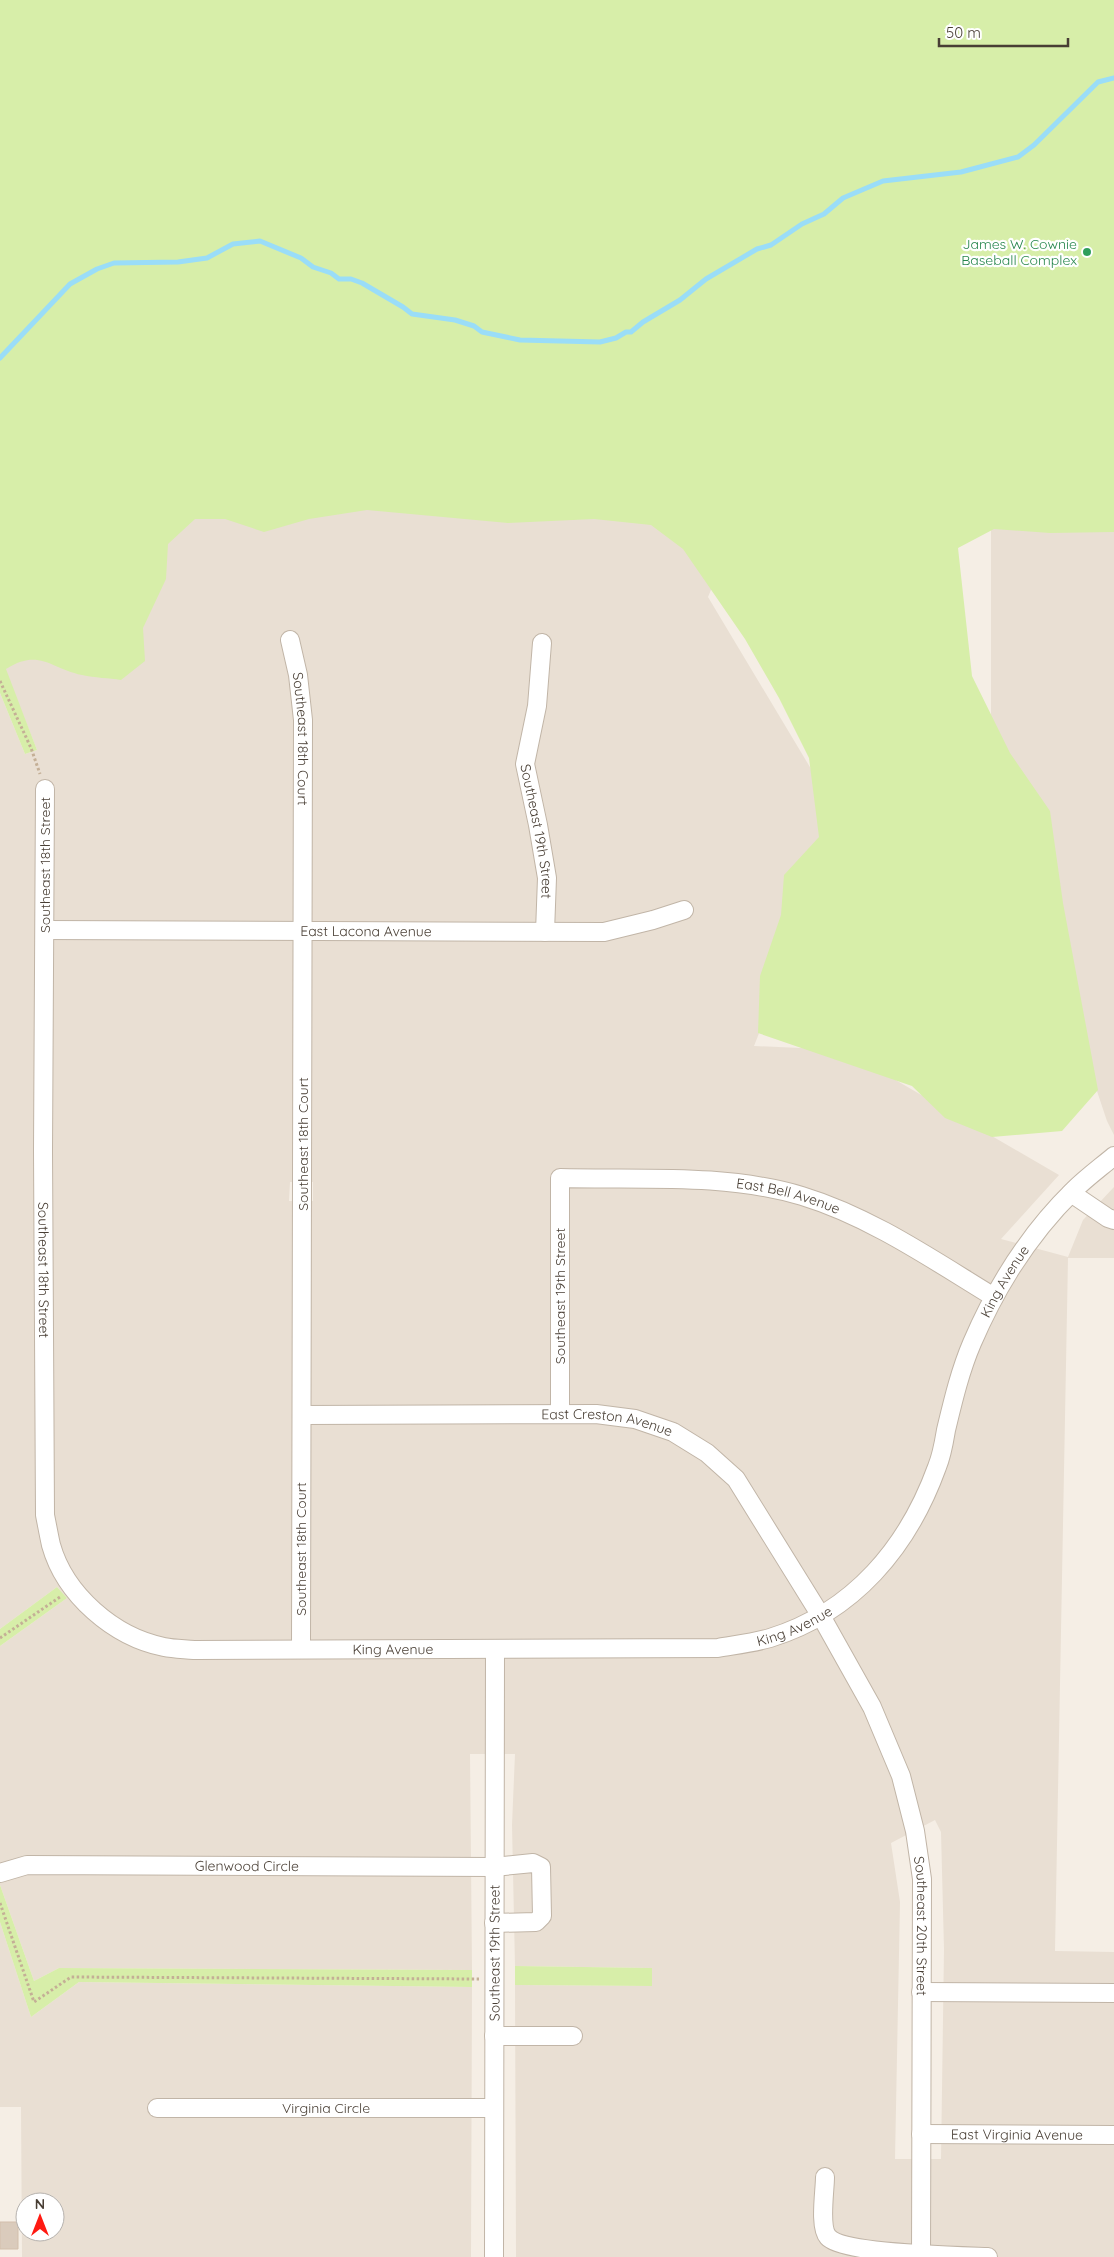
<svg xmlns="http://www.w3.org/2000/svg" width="1114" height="2257" font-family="Quicksand,sans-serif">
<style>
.residential{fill:#e9dfd3;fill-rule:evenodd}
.green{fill:#d7eea9}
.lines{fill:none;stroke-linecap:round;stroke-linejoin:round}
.stream{stroke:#9addf8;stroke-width:5}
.building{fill:#dacbbc;stroke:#d3bfac}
.minor-casing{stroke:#c1b5a7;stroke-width:20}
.path{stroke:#c4af96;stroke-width:3;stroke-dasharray:2.5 2.5;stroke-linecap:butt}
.minor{stroke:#fff;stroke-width:18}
.leisure-dot{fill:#2e9e5b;stroke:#fff;stroke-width:2}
.labels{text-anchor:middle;stroke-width:4.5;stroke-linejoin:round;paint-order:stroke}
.leisure-label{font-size:14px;fill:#27864d;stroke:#fff;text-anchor:end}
.street-label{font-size:14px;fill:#483e34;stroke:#fff}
</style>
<rect width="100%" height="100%" fill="#f5eee5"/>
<path class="residential" d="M166 493 750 497 708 597 886 894 776 990 754 1046 844 1050 1059 1175 1001 1239 1068 1257 1083 1220 1114 1187V1258H1068L1055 1951 1114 1952V2257H516L515 1985 652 1986V1968L515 1966 512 1825 515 1754H470L472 1970 59 1968 34 1981 0 1885V1646L67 1598 57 1587 0 1629V693L25 754 37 750 5 669 31 653ZM290 1182H313V1201H289ZM935 1820 941 1832 944 1949 941 2159H895L900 1902 891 1843Z
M991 499 1114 504V1135L1107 1121 991 774Z
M0 1922 31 2017 79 1982 472 1987 471 2257H22L21 2107H0ZM25 2202H55V2232H25Z"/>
<path class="green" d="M0 0H1114V532L1050 533 994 529 958 548 972 676 1010 753 1050 811 1063 903 1098 1090 1062 1131 992 1137 945 1118 912 1086 758 1033 760 976 781 915 784 875 819 837 809 758 779 698 745 639 683 549 651 525 594 519 508 523 367 510 309 519 264 532 225 519H195L168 544 166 579 143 628 145 661 121 680C109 678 95 678 82 675 50 668 39 648 6 669L37 750 25 754 0 693Z
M57 1587 67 1598 0 1646V1629Z
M0 1885 34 1981 59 1968 472 1970V1987L79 1982 31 2017 0 1922Z
M515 1966 652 1968V1986L515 1985Z"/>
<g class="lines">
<path class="stream" d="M0 358 70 284 97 269 114 263 178 262 207 258 233 244 260 241 301 258 313 267 331 273 339 279H351L362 283 403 307 412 314 455 320 474 326 482 332 520 340 600 342 616 338 626 332H631L643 322 680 300 706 279 757 249 771 245 802 224 824 214 843 198 883 181 961 172 1018 157 1034 145 1098 82 1114 78"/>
</g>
<path class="building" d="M0 2222H18V2249H0Z"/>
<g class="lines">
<g class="minor-casing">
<g id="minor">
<path id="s1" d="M290 640 298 675 303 720 301 1649"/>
<path id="s2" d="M542 643 537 706 525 764 538 825 547 878 545 932"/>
<path id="s3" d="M45 789 43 1151 45 1515C47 1525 49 1536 51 1545 65 1595 114 1637 164 1647 174 1649 184 1649 194 1650L718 1648C735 1645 753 1643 770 1638 854 1612 908 1547 937 1467 942 1455 944 1442 946 1430 953 1401 960 1371 972 1343 996 1287 1030 1233 1074 1190 1086 1178 1101 1167 1114 1156"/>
<path id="s4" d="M45 930 604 932 653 920 684 910"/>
<path d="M1071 1193 1108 1218 1114 1220"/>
<path id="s5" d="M560 1414V1178C640 1180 725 1173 802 1196 871 1217 933 1260 994 1297"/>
<path id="s6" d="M302 1415 596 1414 635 1419 673 1432 707 1453 736 1479 821 1616 872 1707 901 1776 915 1831 922 1879 921 2257"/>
<path id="s7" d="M0 1873 27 1865 494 1867 533 1863 541 1867 542 1916 536 1922 494 1923"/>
<path d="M921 1992 1114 1993"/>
<path d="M494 2036H573"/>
<path id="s8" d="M157 2108H494"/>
<path id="s9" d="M921 2134 1114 2135"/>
<path d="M825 2177C825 2191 819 2227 828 2237 843 2254 962 2256 988 2257"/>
<path id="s10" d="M494 2257 495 1649"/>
</g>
</g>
<path class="path" d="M0 681 31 748 40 774
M0 1638 60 1597
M0 1903 34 2002 71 1977 479 1979"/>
<use href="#minor" class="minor"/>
</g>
<circle class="leisure-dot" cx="1087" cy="252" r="5"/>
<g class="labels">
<g class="leisure-label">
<text x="1077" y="249">James W. Cownie<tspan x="1077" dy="16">Baseball Complex</tspan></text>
</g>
<g class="street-label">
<text dy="5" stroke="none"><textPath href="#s1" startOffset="100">Southeast 18th Court</textPath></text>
<text dy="5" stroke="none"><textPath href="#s2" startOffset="191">Southeast 19th Street</textPath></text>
<text transform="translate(45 865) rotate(-90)" y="5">Southeast 18th Street</text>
<text dy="5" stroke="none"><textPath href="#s4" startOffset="321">East Lacona Avenue</textPath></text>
<text transform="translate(303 1144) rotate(-90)" y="5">Southeast 18th Court</text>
<text dy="5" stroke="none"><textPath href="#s5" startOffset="466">East Bell Avenue</textPath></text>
<text dy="5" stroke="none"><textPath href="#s3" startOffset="481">Southeast 18th Street</textPath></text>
<text dy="5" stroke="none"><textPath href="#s3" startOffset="1970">King Avenue</textPath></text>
<text transform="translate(560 1296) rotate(-90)" y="5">Southeast 19th Street</text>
<text dy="5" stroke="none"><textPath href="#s6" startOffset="306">East Creston Avenue</textPath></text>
<text transform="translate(301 1549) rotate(-90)" y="5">Southeast 18th Court</text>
<text dy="5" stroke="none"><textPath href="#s3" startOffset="1550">King Avenue</textPath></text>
<text dy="5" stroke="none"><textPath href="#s3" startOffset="1145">King Avenue</textPath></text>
<text dy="5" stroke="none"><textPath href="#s7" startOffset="248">Glenwood Circle</textPath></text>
<text dy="5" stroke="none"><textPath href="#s6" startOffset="945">Southeast 20th Street</textPath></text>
<text dy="5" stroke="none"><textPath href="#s10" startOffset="304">Southeast 19th Street</textPath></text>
<text dy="5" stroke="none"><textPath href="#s8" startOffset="169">Virginia Circle</textPath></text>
<text dy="5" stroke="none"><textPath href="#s9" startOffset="96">East Virginia Avenue</textPath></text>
</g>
</g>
<g transform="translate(40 2217)"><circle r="24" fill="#ffffff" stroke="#b6b2ae"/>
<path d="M0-4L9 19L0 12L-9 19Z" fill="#ff1a12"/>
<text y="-8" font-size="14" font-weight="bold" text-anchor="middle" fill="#483e34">N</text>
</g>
<path d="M939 38v8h129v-8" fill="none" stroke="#483e34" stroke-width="2.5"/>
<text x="946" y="38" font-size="15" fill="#483e34" stroke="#ffffff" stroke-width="4" paint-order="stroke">50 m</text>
</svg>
